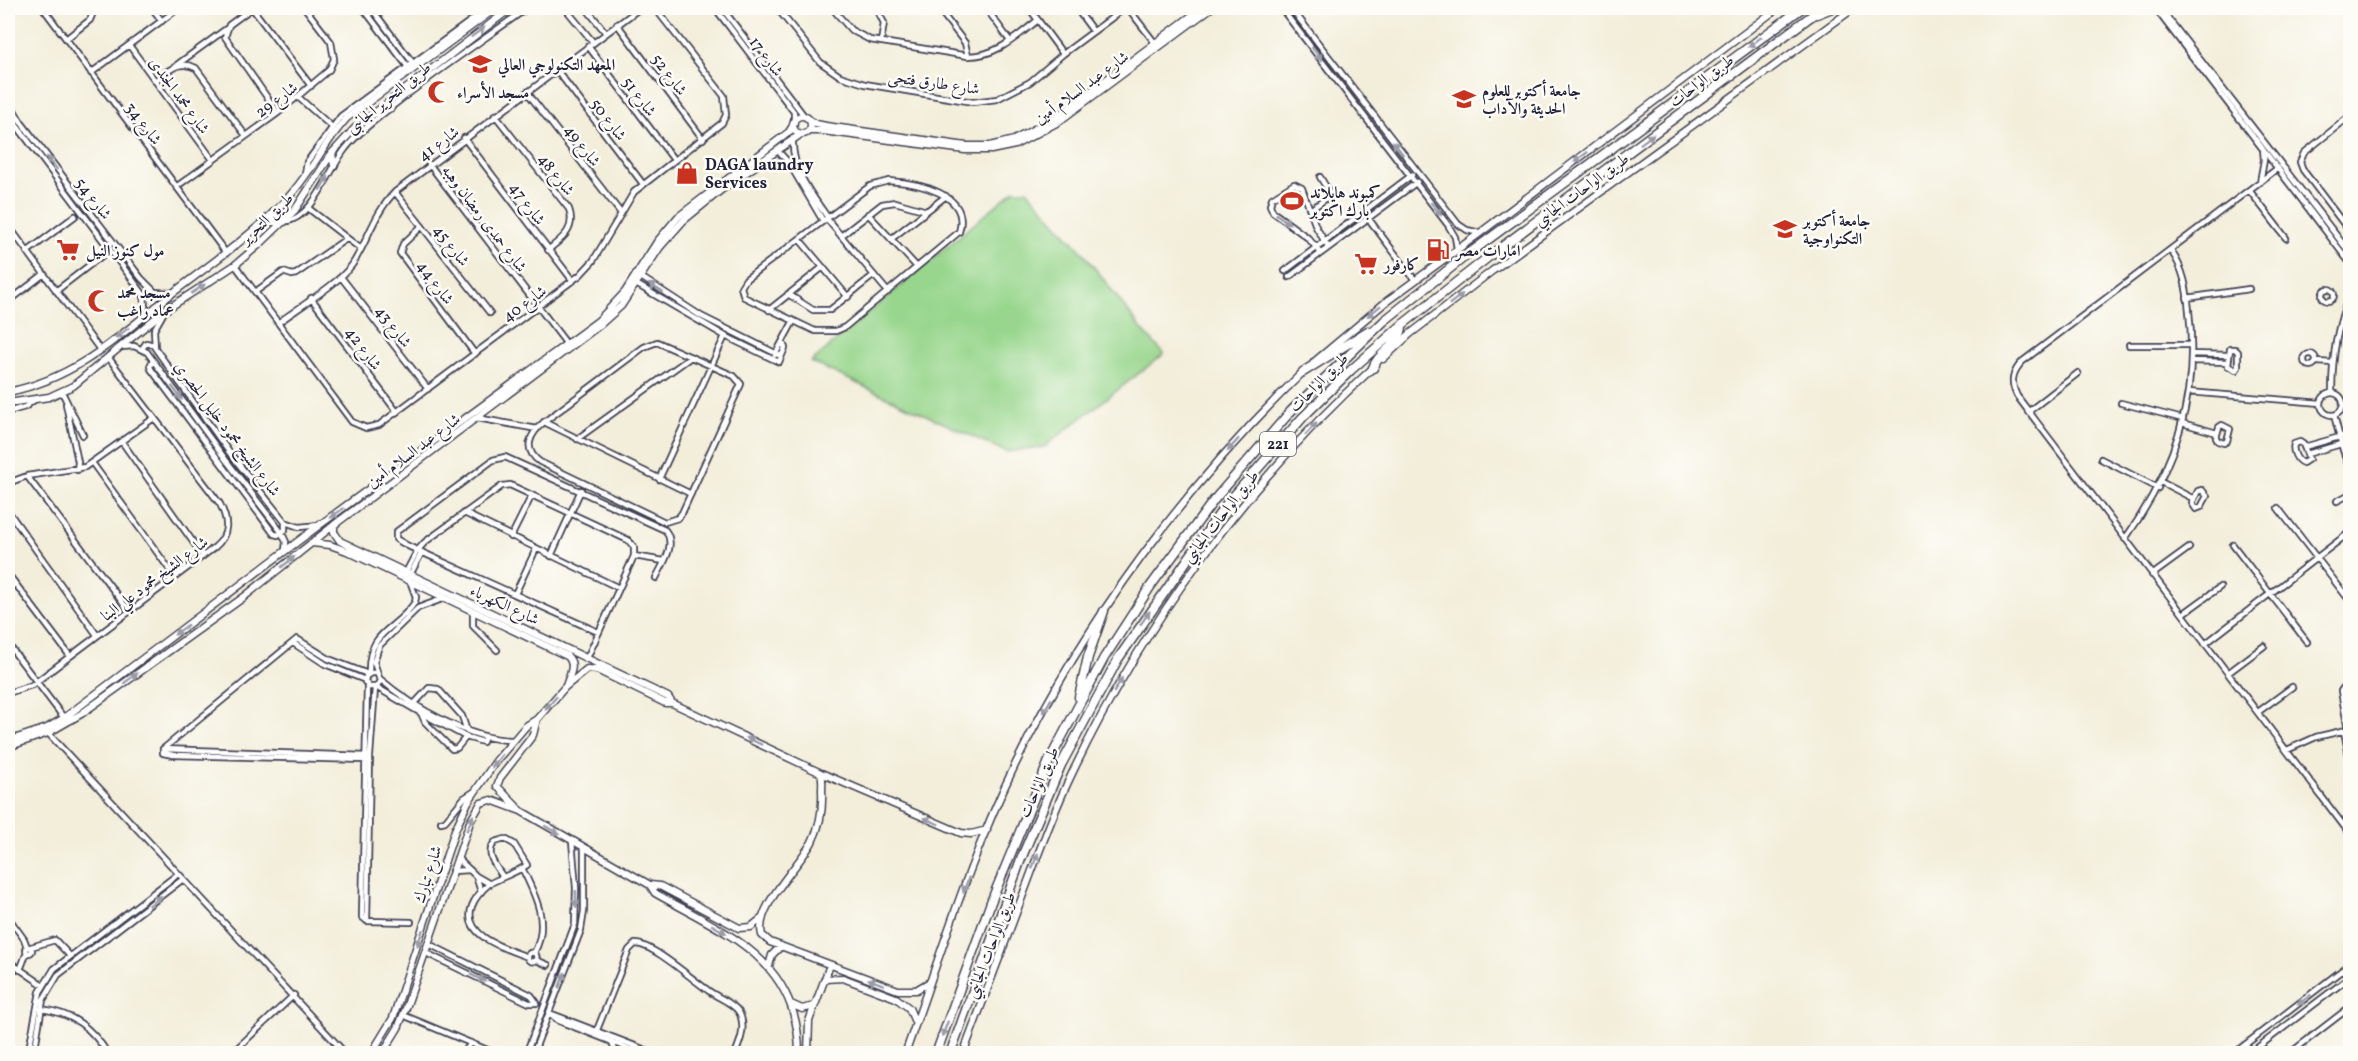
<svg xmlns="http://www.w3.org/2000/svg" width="2358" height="1061" font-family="Vollkorn,Amiri,serif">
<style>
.green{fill:#97d68c;stroke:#5c7c64;stroke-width:1.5}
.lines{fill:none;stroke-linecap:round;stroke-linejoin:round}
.street-casing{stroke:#414153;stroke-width:8}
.secondary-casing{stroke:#414153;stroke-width:9}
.highway-casing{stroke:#414153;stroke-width:11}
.street{stroke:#fff;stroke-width:4.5}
.secondary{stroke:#fff;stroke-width:6}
.highway{stroke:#fff;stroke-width:8}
.oneway{fill:#9c9ca7}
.labels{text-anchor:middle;stroke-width:5;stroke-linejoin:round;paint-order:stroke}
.shield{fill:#fdfcf7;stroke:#646373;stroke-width:1.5}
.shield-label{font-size:15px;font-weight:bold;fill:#22223b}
.street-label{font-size:16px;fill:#22223b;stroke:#fdfcf7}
.poi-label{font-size:16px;font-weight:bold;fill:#22223b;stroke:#fdfcf7;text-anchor:start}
</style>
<rect width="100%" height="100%" fill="#fdfcf7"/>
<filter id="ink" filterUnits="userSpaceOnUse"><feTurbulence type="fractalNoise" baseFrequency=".0167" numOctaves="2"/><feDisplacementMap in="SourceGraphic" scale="12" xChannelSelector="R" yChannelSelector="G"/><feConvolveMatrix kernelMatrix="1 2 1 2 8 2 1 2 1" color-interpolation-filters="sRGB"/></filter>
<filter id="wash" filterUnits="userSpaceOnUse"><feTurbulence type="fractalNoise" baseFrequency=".008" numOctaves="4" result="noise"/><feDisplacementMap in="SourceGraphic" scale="24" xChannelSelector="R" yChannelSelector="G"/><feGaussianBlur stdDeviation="1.35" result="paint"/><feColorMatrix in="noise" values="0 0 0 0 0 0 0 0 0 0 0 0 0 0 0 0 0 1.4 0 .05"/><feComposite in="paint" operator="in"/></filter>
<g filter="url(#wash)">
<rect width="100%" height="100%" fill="#f3eeda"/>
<path class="green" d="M1014 190H1027L1084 254 1139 326 1164 354 1044 447 1006 452 811 362Z"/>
</g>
<g filter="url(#ink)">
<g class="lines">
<g class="street-casing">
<path id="street" d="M43 8 226 253
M152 8 162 21
M252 8 229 25 225 37 278 113
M252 8 311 86
M363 8 408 67
M371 8 413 63
M565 8 593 42
M586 8 606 33
M715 8 794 112V122
M722 8 805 117
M777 8 820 62 840 76 865 84 973 102 997 99 1030 82 1063 54 1125 8
M832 8 851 30 870 40 968 56C997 56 1016 37 1038 20
M876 8 884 23 881 42
M938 8 965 43 968 56
M986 8 1010 41
M1029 8 1063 54
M1076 8 1093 31
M1128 8 1155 43
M1281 8 1448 225 1455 237 1457 249
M1291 8 1458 224 1467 230 1480 233
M2155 8 2350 263
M2160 8 2350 253
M617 24 703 139
M66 39 90 20 95 8
M129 45 213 160
M588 46 674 160
M178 64 226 29
M556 69 643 184
M91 73 179 8
M155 81C168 71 179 59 196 68L246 136
M527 92 620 212
M298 97 332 127
M8 100 21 122 141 278 155 292 172 293
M8 114 144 295 145 307 142 317
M495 115 569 209C576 229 563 238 548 250
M2350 116 2304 153 2300 162 2303 170 2350 232
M464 138 573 281
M793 138C791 170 811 193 828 218
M777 150 789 163 823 221
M429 164 566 343
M2278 168 2023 361C2012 372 2010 382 2017 396L2350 834
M305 174 307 162 341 116 488 8
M889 181C917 183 971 193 959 232L845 327 836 331H815L744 297 741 287 746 279 870 186Z
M2260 182 2264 160 2263 149
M176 187 278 113 329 70 334 59 331 42 305 8
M2249 190 2286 238
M395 192 490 313
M308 208 361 249
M1310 210 1331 195 1320 177
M868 214 917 267
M1368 218 1415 280
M827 219 888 292
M284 222C315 218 328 170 346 148 359 131 377 119 394 105 435 72 480 42 523 11
M8 225 100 350
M422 226 403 244 400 253 475 354
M841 236 882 204 895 202 927 211
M891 239 946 196
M800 240 848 297
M27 252 75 216
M1321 253 1308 238 1273 212 1270 205 1272 198 1294 184 1302 188 1316 227 1328 247
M235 265 352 422 366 428 379 425 580 275 593 261 634 192 722 123 726 115 724 96 655 8
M1285 271 1412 175
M341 277 428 389
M641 277 701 316 781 356
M1289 277 1417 182
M636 284 725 336 779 362 785 348 783 343
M2322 295a6 6 0 1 1 12 0a6 6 0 1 1-12 0Z
M56 291 104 254
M255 292 283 272 292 275 296 274 346 239
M788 294 813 310H830L874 275
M311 298 397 412
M2187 298 2249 289
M8 302 44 274
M769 310 823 267
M163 314 154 330 155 348 229 452 285 522 299 527 319 525
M278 323C298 308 338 284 352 265 368 241 374 213 395 192L640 8
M657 342 734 376 741 384 682 513 678 518 665 522 540 462C522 449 530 434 544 422L644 347Z
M2129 345H2191
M122 347 134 346 147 352 226 460 282 533 286 542 285 550
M142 349 146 343 154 345
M2230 349H2235L2238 352V367L2236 370 2228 366Z
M2304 360a6 6 0 1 1 12 0a6 6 0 1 1-12 0Z
M2191 354 2228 355
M775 355 793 322
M153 360 150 366 151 369 274 534 278 535 285 530V522
M2191 361 2228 362
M2317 362 2333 363
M62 392 83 435
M2188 392 2321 403
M2321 404a11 11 0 1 1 22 0a11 11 0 1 1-22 0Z
M2332 393C2332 359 2336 326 2350 295
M2121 403 2183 419
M66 404 78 462 77 470
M8 412 25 407 34 400
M2028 412 2078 373
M2334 415 2343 450 2350 469
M477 418 537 429
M544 422 691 494
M2182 423 2217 433
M2222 425 2230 429 2227 441 2224 443 2218 441 2216 438 2219 427Z
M577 439 691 357
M122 442 203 556
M2300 442 2303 444 2309 459 2303 463C2296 461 2292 450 2294 444Z
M2304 447 2350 434
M2307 454 2341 444
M2101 459 2158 488
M93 464 175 577
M27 476 129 611
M659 479 725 336
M2161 482 2194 499
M8 483 27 476 85 467 154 418
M2202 490 2207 496 2201 507 2196 509 2192 503 2198 491Z
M2337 501 2350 494
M2278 508 2350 601
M8 511 97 635
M464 513 619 588
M511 537 532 495
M2125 539C2175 469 2199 397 2189 311 2187 289 2184 269 2171 251
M2233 545 2307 642
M551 556 581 490
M634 556 664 561
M8 574 70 656
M405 574 417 551 425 542 502 486 510 485 628 540 634 547V556L587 658
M2152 575 2189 548
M409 577 422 552
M8 589 15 584
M515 594 536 549
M473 611V626L497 650
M2183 614 2220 587
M598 632 408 546 396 539V532L493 460 505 457 665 530C677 545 663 563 656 578
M293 643 325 664 365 680
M8 644 64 718
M2205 644 2350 532
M369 673C368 629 395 632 415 602L416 597 410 581
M376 673H371L366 676 365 682 369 687H376L380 681 374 662 379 646 418 608 445 598
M2228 673 2264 646
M380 679C413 707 471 741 514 740
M367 686 362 917 367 921 411 922
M376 687 421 713 466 737 483 742 485 737
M8 693 32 685 215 547C230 534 228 520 220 504L108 357
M415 703 429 688 438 689 462 716 467 731
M2258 712 2292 687
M421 713 425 722 452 749 457 748 466 737
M2348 730 2341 691 2344 687 2348 689 2350 705
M2344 731 2350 761
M48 733 346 1054
M163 749 297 639 329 659 368 674
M163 749V753L173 755 368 760
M163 749 367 756
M2287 750 2316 737 2350 729
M441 822 445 821 464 798 475 791
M457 858 476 876 490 884
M522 868C536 896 550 924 534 953
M452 871 470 870
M476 876 481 892
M503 877C496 866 484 854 495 842L505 839 514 844 527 865C516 873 501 877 489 884 482 890 475 898 472 906 461 936 506 949 528 957
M8 917 24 939 27 947
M367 921 370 756 375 688
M26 950a3 3 0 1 1 6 0a3 3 0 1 1-6 0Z
M31 947 55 940 70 956
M527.5 957a4.5 4.5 0 1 1 9 0a4.5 4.5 0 1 1-9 0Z
M426 953 529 1003H537L531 995 429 944
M536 960 548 965
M8 961 43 985
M20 970 27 952
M41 1009C73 1013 92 1028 108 1054
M549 1013 559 1021 643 1054
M552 1014 656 1054
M403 1015 497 1054
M597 1030 629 950 635 944C652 943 694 981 709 991 717 997 726 1000 733 1006 737 1009 740 1013 741 1017 745 1030 740 1042 735 1054
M611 1041 615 1050 622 1054
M28 1054 40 992 54 969 178 874
M34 1054 43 1000 58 975 183 879
M231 1054 294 995
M463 1054 471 1043
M526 1054 575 924 576 888 572 841
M533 1054 581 930 584 911V848
M562 1054H565
M2233 1054 2350 964
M2249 1054 2350 977
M2289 1054 2350 1007
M2344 1054 2350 1049"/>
</g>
<g class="secondary-casing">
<path id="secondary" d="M507 13 525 9
M377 112 391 108
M793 125a9 9 0 1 1 18 0a9 9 0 1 1-18 0Z
M808 119 816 124 826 126 966 146H990L1014 140 1055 118 1202 8
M809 131H823L965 150H991L1015 145 1058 122 1211 8
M332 153 334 166
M271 215 274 222H284
M1383 359 1410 334 1492 271 1854 8
M1314 362 1387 301 1480 233 1778 8
M8 392C78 378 120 335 174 292 212 263 251 236 284 202 309 177 323 144 347 118L496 8
M8 403 49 397 73 386 164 311 235 265 261 243 295 210 332 153 355 128 511 8
M334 525V532L340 541 668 697 672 703
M312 543 330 545 347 551 567 656C577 664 569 676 566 686
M8 741 47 728 64 718 321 524 598 321 625 292 657 242 678 217 789 132 794 124
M8 747 48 733 81 714 244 597 334 525 601 324 621 306 660 247 683 221 721 190 801 134
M821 773C823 779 822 785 822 791 823 809 820 826 812 842 799 866 754 908 762 935L770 942 898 990H916L928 983
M518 808 497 786 500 778 533 735 537 719
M650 885 660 886 739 928 751 927 761 919
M769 966 772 955 781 946
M825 979 843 978 896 998 909 1008 915 1022
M791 1004 802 1009 814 1006
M371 1054 393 1018 455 830 468 802 496 761 526 726 537 719 565 687 587 669 597 670 665 703H672L821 773 961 833 971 834 987 830
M382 1054 398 1028 406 1008 470 822 481 803 491 800 521 811 650 885 655 893C725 933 799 959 799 1054
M808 1054 809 1021 830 965
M905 1054C940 957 970 857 1015 765 1087 618 1187 484 1304 371
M963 1054C983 1000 1004 946 1024 892 1038 855 1051 818 1068 782 1141 626 1247 482 1376 365"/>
</g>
<g class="highway-casing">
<path id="highway" d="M1817 14 1832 8
M1373 368C1378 352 1402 343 1402 326
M1303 372 1368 331
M1079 697 1088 657 1104 611
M936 1054 991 902 1049 761 1104 658 1150 587 1214 500 1291 411 1384 321 1463 258 1802 8
M950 1054 1021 859 1061 765 1118 659 1225 506 1303 417 1351 370 1402 325 1491 255 1822 8"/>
</g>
<use href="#street" class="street"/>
<use href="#secondary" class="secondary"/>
<use href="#highway" class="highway"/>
</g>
<defs><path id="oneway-solid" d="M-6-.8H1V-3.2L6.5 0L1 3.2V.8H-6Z" transform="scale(1.5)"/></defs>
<g class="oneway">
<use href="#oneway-solid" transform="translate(478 32) rotate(-37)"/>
<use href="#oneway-solid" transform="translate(1755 42) rotate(143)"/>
<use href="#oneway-solid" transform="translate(1317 54) rotate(52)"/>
<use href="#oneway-solid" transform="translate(1647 139) rotate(-37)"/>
<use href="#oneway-solid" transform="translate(1398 148) rotate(-127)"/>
<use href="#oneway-solid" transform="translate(1581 157) rotate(144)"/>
<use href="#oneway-solid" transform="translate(52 163) rotate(-128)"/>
<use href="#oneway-solid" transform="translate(324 183) rotate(-59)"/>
<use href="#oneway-solid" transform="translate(1436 209) rotate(52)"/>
<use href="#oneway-solid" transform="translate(1283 219) rotate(35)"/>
<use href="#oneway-solid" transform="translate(656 288) rotate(-147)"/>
<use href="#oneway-solid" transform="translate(198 289) rotate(-34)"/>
<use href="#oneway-solid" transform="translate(1456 299) rotate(-38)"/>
<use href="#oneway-solid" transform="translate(1374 311) rotate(141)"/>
<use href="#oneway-solid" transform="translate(122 333) rotate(143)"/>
<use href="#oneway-solid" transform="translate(177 393) rotate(54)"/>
<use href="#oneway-solid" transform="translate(1311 429) rotate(-46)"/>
<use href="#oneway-solid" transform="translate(1233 445) rotate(132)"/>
<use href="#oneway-solid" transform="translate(337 513) rotate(144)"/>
<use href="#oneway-solid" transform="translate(288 562) rotate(-39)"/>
<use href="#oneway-solid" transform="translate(1145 618) rotate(-55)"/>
<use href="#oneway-solid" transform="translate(181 630) rotate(143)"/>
<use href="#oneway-solid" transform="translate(131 678) rotate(-36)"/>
<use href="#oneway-solid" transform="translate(1118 685) rotate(-60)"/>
<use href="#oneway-solid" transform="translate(551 703) rotate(132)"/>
<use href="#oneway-solid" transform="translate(1047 706) rotate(121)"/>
<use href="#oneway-solid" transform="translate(754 741) rotate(-155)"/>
<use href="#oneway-solid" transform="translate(497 761) rotate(128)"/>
<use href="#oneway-solid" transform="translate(931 821) rotate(-157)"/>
<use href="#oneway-solid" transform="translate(470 823) rotate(-67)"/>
<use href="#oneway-solid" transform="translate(552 830) rotate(30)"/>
<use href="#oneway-solid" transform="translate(1035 861) rotate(-69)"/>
<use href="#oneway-solid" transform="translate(966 885) rotate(110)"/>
<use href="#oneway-solid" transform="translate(576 899) rotate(89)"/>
<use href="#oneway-solid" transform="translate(155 901) rotate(-38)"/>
<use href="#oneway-solid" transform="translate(719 929) rotate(30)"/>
<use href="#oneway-solid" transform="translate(420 938) rotate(108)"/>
<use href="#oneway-solid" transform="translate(478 978) rotate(25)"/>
<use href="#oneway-solid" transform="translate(562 980) rotate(-69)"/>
<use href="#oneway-solid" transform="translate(876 982) rotate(-159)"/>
<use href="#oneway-solid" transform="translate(2304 1000) rotate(143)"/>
<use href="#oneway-solid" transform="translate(945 1029) rotate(110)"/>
</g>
</g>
<defs>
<g id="school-bare" transform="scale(1.8)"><path d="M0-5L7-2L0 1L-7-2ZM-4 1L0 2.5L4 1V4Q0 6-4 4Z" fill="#c8321e" stroke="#fdfcf7" stroke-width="2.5" paint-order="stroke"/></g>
<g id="mosque-bare" transform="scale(1.8)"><path d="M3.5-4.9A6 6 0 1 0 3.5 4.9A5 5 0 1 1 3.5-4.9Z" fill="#c8321e" stroke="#fdfcf7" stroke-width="2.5" paint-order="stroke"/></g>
<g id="university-bare" transform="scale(1.8)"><path d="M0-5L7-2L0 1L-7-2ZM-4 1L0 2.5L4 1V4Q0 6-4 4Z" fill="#c8321e" stroke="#fdfcf7" stroke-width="2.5" paint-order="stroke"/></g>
<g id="shop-bare" transform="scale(1.8)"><path d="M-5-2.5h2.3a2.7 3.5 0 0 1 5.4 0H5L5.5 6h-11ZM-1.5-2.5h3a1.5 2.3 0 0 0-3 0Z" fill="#c8321e" stroke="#fdfcf7" stroke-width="2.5" paint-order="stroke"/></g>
<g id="stadium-bare" transform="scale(1.8)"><path d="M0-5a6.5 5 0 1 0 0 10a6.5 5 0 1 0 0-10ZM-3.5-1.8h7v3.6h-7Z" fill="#c8321e" stroke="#fdfcf7" stroke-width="2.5" paint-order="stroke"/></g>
<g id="supermarket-bare" transform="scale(1.8)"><path d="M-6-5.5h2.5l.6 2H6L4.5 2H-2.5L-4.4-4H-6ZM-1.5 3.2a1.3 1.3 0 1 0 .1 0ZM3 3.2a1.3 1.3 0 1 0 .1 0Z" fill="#c8321e" stroke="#fdfcf7" stroke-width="2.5" paint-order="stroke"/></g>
<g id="fuel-bare" transform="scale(1.8)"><path d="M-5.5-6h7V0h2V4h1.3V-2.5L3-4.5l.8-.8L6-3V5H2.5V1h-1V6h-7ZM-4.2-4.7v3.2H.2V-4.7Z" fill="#c8321e" stroke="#fdfcf7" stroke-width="2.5" paint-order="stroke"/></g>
</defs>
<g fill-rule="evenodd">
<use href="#school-bare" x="480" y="64"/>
<use href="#mosque-bare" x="439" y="92"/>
<use href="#university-bare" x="1464" y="99"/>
<use href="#shop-bare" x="687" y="173"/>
<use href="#stadium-bare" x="1292" y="201"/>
<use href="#university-bare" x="1785" y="229"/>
<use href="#supermarket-bare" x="68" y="250"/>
<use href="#fuel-bare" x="1438" y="250"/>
<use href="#supermarket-bare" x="1366" y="264"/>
<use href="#mosque-bare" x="99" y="301"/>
</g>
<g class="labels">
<rect class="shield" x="1260" y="432" width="36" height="24" rx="4.5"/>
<g class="shield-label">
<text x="1278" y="449">221</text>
</g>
<g class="street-label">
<text transform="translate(767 56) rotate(53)" y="6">شارع 17</text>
<text transform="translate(670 74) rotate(53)" y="6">شارع 52</text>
<text transform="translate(1701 80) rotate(-37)" y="6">طريق الواحات</text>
<text transform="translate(934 82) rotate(8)" y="6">شارع طارق فتحى</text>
<text transform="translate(1081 87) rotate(-36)" y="6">شارع عبد السلام أمين</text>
<text transform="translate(180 95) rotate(54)" y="6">شارع محمد الجندى</text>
<text transform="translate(640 96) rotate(53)" y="6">شارع 51</text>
<text transform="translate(388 97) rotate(-39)" y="6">طريق التحرير الجانبى</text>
<text transform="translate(276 99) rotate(-37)" y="6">شارع 29</text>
<text transform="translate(609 119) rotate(53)" y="6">شارع 50</text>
<text transform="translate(144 123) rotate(53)" y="6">شارع 34</text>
<text transform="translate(438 143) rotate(-37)" y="6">شارع 41</text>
<text transform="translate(583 145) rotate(52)" y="6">شارع 49</text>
<text transform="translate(557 174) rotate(52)" y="6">شارع 48</text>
<text transform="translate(1581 189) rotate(-36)" y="6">طريق الواحات الجانبي</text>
<text transform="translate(94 198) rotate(52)" y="6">شارع 54</text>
<text transform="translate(528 203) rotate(53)" y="6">شارع 47</text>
<text transform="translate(266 218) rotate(-44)" y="6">طريق التحرير</text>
<text transform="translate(485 218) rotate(53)" y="6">شارع حمدى رمضان وهبه</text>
<text transform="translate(452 245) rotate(52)" y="6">شارع 45</text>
<text transform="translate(436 282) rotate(53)" y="6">شارع 44</text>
<text transform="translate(524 303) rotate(-36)" y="6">شارع 40</text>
<text transform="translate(394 326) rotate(52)" y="6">شارع 43</text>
<text transform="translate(364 348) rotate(53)" y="6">شارع 42</text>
<text transform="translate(1318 382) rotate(-45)" y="6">طريق الواحات</text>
<text transform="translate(228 428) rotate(53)" y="6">شارع الشيخ محمود خليل الحصري</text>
<text transform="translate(413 450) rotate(-37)" y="6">شارع عبد السلام أمين</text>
<text transform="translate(1220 516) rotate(-52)" y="6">طريق الواحات الجانبي</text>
<text transform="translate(154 578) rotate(-37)" y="6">شارع الشيخ محمود علي البنا</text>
<text transform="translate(505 604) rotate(25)" y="6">شارع الكهرباء</text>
<text transform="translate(1038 782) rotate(-66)" y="6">طريق الواحات</text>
<text transform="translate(427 874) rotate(-72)" y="6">شارع تبارك</text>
<text transform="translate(990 945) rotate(-69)" y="6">طريق الواحات الجانبي</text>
</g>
<g class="poi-label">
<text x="498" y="70">المعهد التكنولوجي العالي</text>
<text x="1482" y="96">جامعة أكتوبر للعلوم<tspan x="1482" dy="18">الحديثة والآداب</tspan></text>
<text x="457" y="98">مسجد الأسراء</text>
<text x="705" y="170">DAGA laundry<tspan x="705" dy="18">Services</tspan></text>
<text x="1310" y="198">كمبوند هايلاند<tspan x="1310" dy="18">بارك اكتوبر</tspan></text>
<text x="1803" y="226">جامعة أكتوبر<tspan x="1803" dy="18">التكنواوجية</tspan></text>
<text x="86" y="256">مول كنوز النيل</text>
<text x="1456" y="256">امارات مصر</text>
<text x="1384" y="270">كارفور</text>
<text x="117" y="298">مسجد محمد<tspan x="117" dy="18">عماد راغب</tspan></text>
</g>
</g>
<rect width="2358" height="1061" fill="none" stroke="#fdfcf7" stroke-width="30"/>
</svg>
